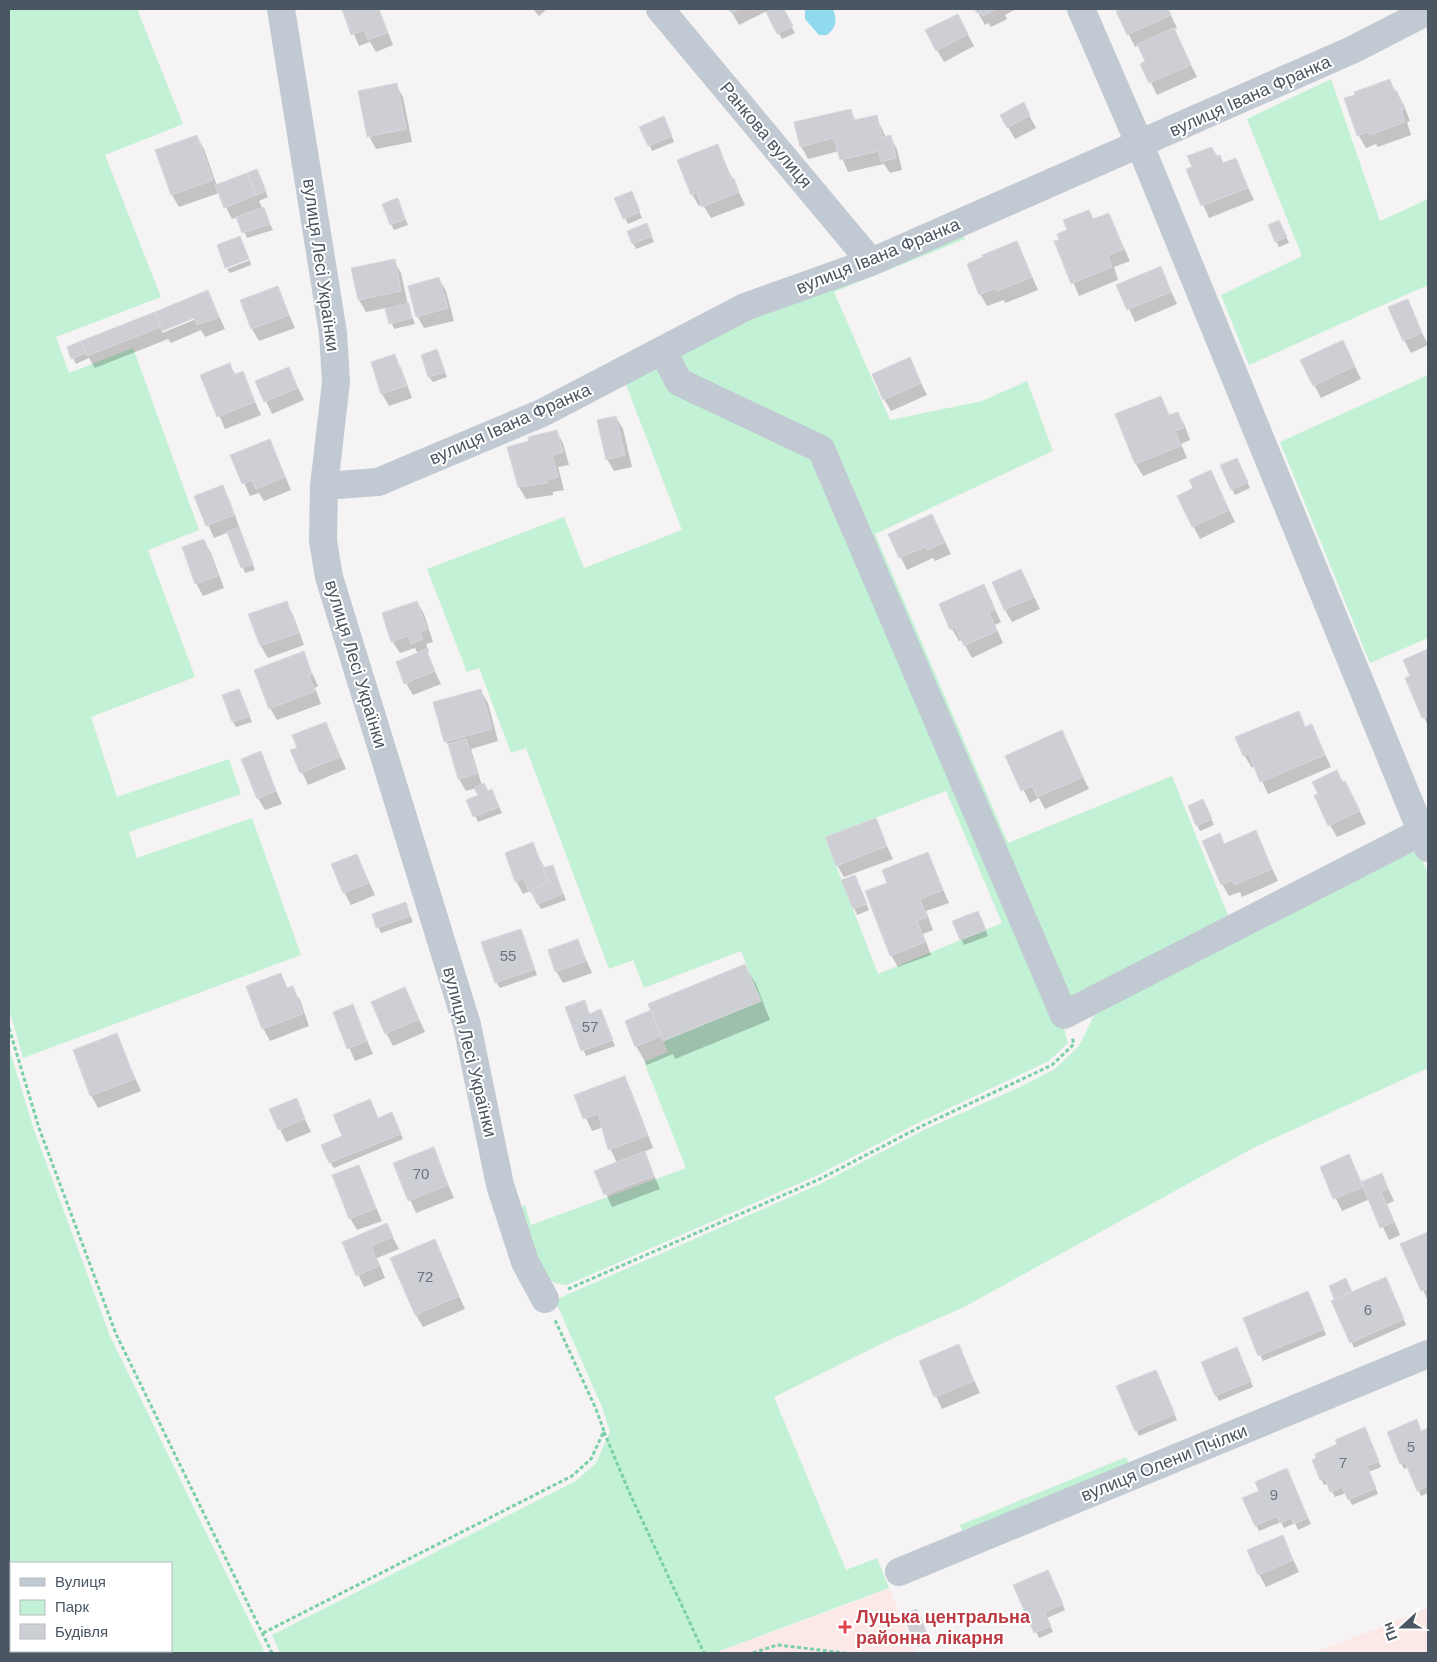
<svg xmlns="http://www.w3.org/2000/svg" width="1437" height="1662" font-family="Helvetica,sans-serif">
<style>
.medical{fill:#fce8e6}
.green{fill:#c3f1d5;fill-rule:evenodd}
.water{fill:#90daee}
.shadow{fill:#0003;fill-rule:evenodd}
.building{fill:#cdcfd5;stroke:#d7d9de}
.lines{fill:none;stroke-linecap:round;stroke-linejoin:round}
.path{stroke:#7ad0a6;stroke-width:3;stroke-dasharray:4 2.5;stroke-linecap:butt}
.minor{stroke:#c1cad2;stroke-width:28}
.health-dot{fill:#e0444e;stroke:#fff;stroke-width:2}
.labels{text-anchor:middle;stroke-width:4;stroke-linejoin:round;paint-order:stroke}
.number-label{font-size:15px;fill:#6b747e}
.street-label{font-size:18px;fill:#4a5661;stroke:#fff}
.health-label{font-size:18px;font-weight:bold;fill:#be3a42;stroke:#fff;text-anchor:start}
</style>
<rect width="100%" height="100%" fill="#f5f3f3"/>
<path class="medical" d="M889 1588 915 1653H714L858 1601Z
M1428 1608V1653H1313L1363 1634Z"/>
<path class="green" d="M9 9H137L183 124 105 155 161 297 56 337 69 373 133 348 199 530 148 550 195 677 91 717 117 797 229 759 241 794 129 832 137 858 252 818 301 955 23 1058 9 1009Z
M1331 79 1380 221 1428 199V285L1249 365 1221 295 1302 256 1247 119Z
M962 233 965 239 834 292 890 420 982 401 1027 381 1053 451 875 534 1008 843 1172 776 1230 920 1069 1003 828 443 685 376 672 352 748 312Z
M657 359 815 456 1063 1025 1068 1043 1049 1061 920 1122 816 1176 567 1285 555 1283 541 1274 516 1210 525 1205 531 1225 686 1168 644 1062 668 1052 663 1041 760 1001 741 951 644 988 633 960 609 969 526 748 511 753 479 668 467 672 427 569 564 517 584 568 682 530 623 377ZM946 791 1002 923 878 974 825 837Z
M1428 375V638L1370 663 1280 442Z
M1416 844 1428 874V1068L1253 1148 964 1307 889 1340 774 1397 846 1570 877 1558 889 1588 714 1653H280L272 1635 576 1481 596 1463 610 1432 602 1407 555 1300 820 1184 924 1130 1018 1088 1055 1069 1079 1046 1098 1007Z
M9 1048 34 1130 110 1336 265 1653H9ZM11 1563H171V1651H11Z
M1126 1457 1131 1470 965 1538 960 1525Z"/>
<path class="water" d="M805 9H833C837 20 837 27 827 35H819L805 19Z"/>
<path class="shadow" d="M343 9H379L393 45 376 52 370 42 359 46Z
M533 9H547L539 16Z
M730 9H782L795 33 782 39 767 11 739 25Z
M976 9H1016L1005 15 1007 19 991 27 988 23 985 25Z
M1125 9H1168L1177 28 1173 29 1197 77 1157 95 1142 64 1146 62 1139 45 1135 47 1118 12Z
M964 27 974 46 944 62 937 50Z
M1389 80 1404 105 1410 121 1407 122 1411 135 1378 147 1376 144 1366 148 1359 136 1345 99Z
M396 85 403 97 412 142 376 149 369 136Z
M1023 104 1036 128 1015 139 1008 127Z
M850 110 856 121 876 116 886 138 890 137 897 149 902 170 890 173 884 164 848 172 839 151 808 159 801 146Z
M667 124 674 142 652 151 641 127Z
M197 137 204 149 217 186 259 176 268 197 259 201 273 230 247 238 238 217 232 219 219 193 179 207 172 195 156 151Z
M717 146 745 205 711 218 703 205 699 206 692 194Z
M1211 148 1224 164 1235 159 1254 200 1209 218 1188 170 1193 168Z
M634 198 642 218 628 224 616 199Z
M398 200 408 225 394 230 391 224Z
M1109 215 1130 261 1114 267 1118 280 1079 296 1056 242 1068 231Z
M1282 227 1289 243 1279 247 1276 241Z
M649 230 654 242 636 249 633 243Z
M1017 242 1038 290 1005 303 1004 300 987 306 980 294Z
M250 260 251 265 230 273 227 269Z
M394 261 401 273 408 305 415 324 394 329 386 308 366 312 359 300 353 269Z
M1160 268 1177 304 1135 322 1118 285Z
M439 279 446 291 454 321 424 328 417 316Z
M277 287 295 328 259 341 252 329Z
M208 292 225 329 205 337 201 330 171 343 168 339 95 368 89 358 76 364 73 358ZM200 315 201 317 162 333V330Z
M1407 301 1428 345 1411 353 1404 340Z
M436 351 447 377 433 382 429 377Z
M1349 354 1361 379 1321 398 1314 385Z
M394 356 401 368 412 398 389 406 382 394 372 363Z
M909 359 927 395 891 411 884 399Z
M229 364 236 375 242 373 261 415 225 429 202 376Z
M289 369 304 400 272 414 257 382Z
M1161 398 1170 416 1178 413 1185 426 1190 440 1181 444 1187 458 1143 476 1136 464Z
M616 417 623 429 632 467 614 471 607 459Z
M556 431 563 443 569 465 558 467 564 490 553 492V495L526 499 519 487 530 442Z
M270 441 291 490 264 501 259 493 250 496 232 455Z
M1240 465 1250 488 1235 495 1232 489Z
M1210 471 1235 522 1200 539 1193 526 1195 489Z
M222 486 229 499 255 570 245 573 229 532 214 538 196 497Z
M932 516 951 554 935 561 933 558 907 570 890 535Z
M204 540 211 553 224 588 203 596 196 583Z
M1021 570 1040 609 1012 622 1005 610Z
M983 585 1001 622 995 625 1003 643 972 658 962 640 959 641 952 629Z
M286 602 293 615 304 645 268 658 261 646 250 615Z
M417 602 424 614 433 642 426 644 429 652 426 653 441 684 413 695 406 683 418 654 415 648 400 653 392 641Z
M1428 650V726L1407 679 1411 677 1404 660Z
M303 653 318 686 315 688 321 704 277 720 270 708Z
M239 690 252 722 236 727 233 722Z
M481 691 488 703 498 741 471 749 482 786 488 792 492 790 502 813 478 822 468 800 479 796 476 788 466 791 459 779 451 751 446 741Z
M1298 713 1306 728 1312 726 1331 767 1268 794 1255 766 1252 768 1244 755Z
M326 723 346 769 308 785 292 751 299 748Z
M1061 732 1089 789 1045 809 1039 798 1030 803 1007 756Z
M260 753 282 804 265 810 258 798Z
M1336 771 1352 795 1366 824 1337 837 1330 825 1319 795Z
M1206 807 1214 825 1200 831 1197 825Z
M875 820 893 859 844 877 837 865Z
M1255 832 1278 881 1242 897 1240 892 1229 896 1222 884 1219 835 1225 845Z
M532 843 545 869 555 872 566 900 541 909 530 891 523 894 516 881Z
M927 853 949 903 926 911 933 930 923 934 931 955 898 967 891 955 888 884Z
M357 856 375 895 351 905 344 892Z
M855 876 869 910 857 915 843 881Z
M405 904 413 922 381 933 378 927Z
M978 912 988 936 964 945 954 922Z
M521 930 537 975 500 988 496 982Z
M578 941 592 973 563 983 556 971Z
M745 966 756 984 770 1020 675 1059 673 1054 647 1065 636 1046 652 1011Z
M281 975 288 989 292 988 300 1000 309 1026 270 1041 263 1028Z
M405 989 425 1032 393 1046 386 1033Z
M584 1002 590 1015 601 1011 615 1046 586 1056 567 1008Z
M352 1006 373 1054 355 1061 334 1013Z
M116 1035 141 1091 98 1108 91 1095Z
M624 1078 631 1090 653 1148 644 1152 660 1189 612 1207 596 1171 617 1163 605 1137 604 1127 592 1131 576 1096Z
M296 1100 311 1132 286 1142 271 1110Z
M392 1114 403 1139 334 1168 330 1162Z
M433 1149 454 1198 416 1213 394 1164Z
M1349 1156 1362 1183 1382 1175 1394 1201 1387 1204 1400 1235 1389 1240 1370 1199 1342 1211 1321 1168Z
M358 1166 382 1221 357 1230 350 1218Z
M386 1225 399 1249 377 1258 385 1278 364 1287 344 1243Z
M1428 1233V1301L1402 1245Z
M434 1241 465 1309 423 1327 416 1315Z
M1389 1284 1406 1325 1354 1348 1330 1286 1352 1293Z
M1311 1298 1326 1335 1263 1361 1244 1319Z
M958 1345 980 1393 942 1409 920 1361Z
M1240 1354 1253 1387 1219 1401 1216 1395Z
M1158 1377 1177 1420 1139 1436 1136 1430Z
M1428 1429V1493L1421 1496 1408 1467 1404 1469 1401 1463 1421 1432Z
M1367 1434 1381 1467 1369 1472 1378 1494 1352 1505 1346 1493 1335 1497 1328 1484 1324 1485 1313 1461 1339 1445Z
M1289 1476 1311 1524 1298 1530 1295 1523 1284 1528 1281 1522 1259 1531 1256 1525Z
M1282 1536 1299 1572 1266 1587 1259 1574Z
M1051 1577 1065 1610 1047 1618 1053 1632 1039 1638 1015 1585Z
M920 1616 930 1642 918 1647 915 1641Z"/>
<path class="building" d="M342 9H378L387 33 368 40 364 30 351 35Z
M729 9H740L731 13Z
M773 9H784L793 26 777 34 766 12Z
M974 9H996L983 16 980 12 977 13Z
M1122 9H1168L1171 15 1127 35 1116 11Z
M958 14 968 34 936 51 925 30Z
M1174 28 1191 65 1149 83 1140 64 1145 61 1137 44Z
M1390 79 1394 92 1397 91 1404 109 1401 110 1405 122 1370 135 1368 132 1357 136 1344 98 1355 95 1354 92Z
M397 83 406 129 367 137 358 91Z
M1024 102 1030 115 1007 128 1000 115Z
M851 109 854 120 877 115 882 137 891 135 896 158 881 162 879 151 840 160 834 138 800 147 794 122Z
M664 116 672 136 648 146 639 127Z
M197 135 213 180 171 195 155 150Z
M718 144 731 179 734 178 739 192 702 207 697 192 691 195 677 160Z
M1212 147 1216 157 1220 155 1223 163 1236 158 1248 188 1201 206 1186 169 1192 167 1187 156Z
M257 169 266 191 256 195 247 173Z
M247 173 256 195 224 208 215 185Z
M632 191 640 212 623 219 614 198Z
M398 198 405 219 390 225 382 204Z
M264 207 270 224 242 233 236 217Z
M1089 210 1093 219 1109 213 1124 249 1108 255 1112 267 1071 284 1054 241 1059 240 1057 234 1067 230 1063 220Z
M1279 220 1287 237 1275 242 1268 225Z
M647 223 652 236 632 244 627 231Z
M240 236 249 259 225 268 217 245Z
M1017 241 1032 277 997 291 996 288 979 295 967 264 983 257 982 255Z
M395 259 401 291 358 300 351 268Z
M1161 266 1171 292 1127 310 1116 285Z
M439 277 448 308 416 317 408 286Z
M278 286 289 315 251 329 240 300Z
M208 290 219 317 197 325 194 318 162 331 155 312Z
M1408 299 1422 333 1403 341 1388 307Z
M409 303 412 318 389 324 385 309Z
M155 312 161 327 87 356 81 341Z
M1343 340 1355 366 1313 386 1300 360Z
M81 341 86 353 71 359 67 347Z
M437 349 445 372 428 377 421 355Z
M395 354 406 386 381 394 371 362Z
M910 357 921 383 883 400 872 374Z
M230 363 234 375 243 371 255 402 217 417 200 375Z
M289 367 298 388 264 402 255 381Z
M1161 396 1169 415 1178 412 1184 428 1175 431 1181 446 1135 464 1115 414Z
M616 416 625 455 606 460 597 420Z
M557 430 563 452 552 455 558 477 547 480V483L518 487 507 447 529 441 528 437Z
M270 439 285 477 256 489 252 480 242 484 230 455Z
M1237 458 1248 482 1231 490 1220 465Z
M1211 470 1229 510 1192 527 1177 496 1193 488 1189 480Z
M223 485 234 515 206 526 194 496Z
M932 514 945 542 927 550 925 547 899 558 888 534Z
M239 527 253 564 241 568 227 532Z
M204 539 218 576 195 584 182 547Z
M1021 569 1034 597 1004 610 992 582Z
M984 584 995 609 989 612 997 631 964 646 955 627 950 630 939 604Z
M287 601 298 633 260 646 248 614Z
M417 601 427 629 420 632 423 639 411 644 408 636 391 642 382 613Z
M426 649 435 671 404 684 396 662Z
M1428 649V716L1422 718 1405 678 1410 676 1403 660Z
M304 651 312 674 309 675 315 691 269 709 254 670Z
M239 689 250 716 232 722 222 695Z
M481 689 492 729 444 742 433 702Z
M1299 711 1305 727 1312 724 1325 755 1260 782 1249 754 1243 756 1235 737Z
M326 722 340 757 300 773 290 750 297 748 292 735Z
M1062 730 1083 777 1037 797 1032 786 1021 791 1005 756Z
M466 739 477 774 458 779 448 744Z
M261 751 276 791 257 799 241 759Z
M1337 770 1342 782 1345 781 1360 811 1328 826 1314 795 1318 794 1312 782Z
M484 783 488 791 492 789 499 807 473 817 466 800 478 795 474 788Z
M1203 799 1212 819 1196 826 1188 806Z
M876 818 887 846 836 866 825 837Z
M1256 830 1272 869 1234 885 1232 880 1221 885 1202 841 1220 833 1224 844Z
M533 842 548 882 528 890 524 879 515 882 505 853Z
M928 852 943 890 920 899 927 917 917 921 925 942 890 956 865 891 887 883 882 870Z
M357 854 369 883 343 893 331 864Z
M553 865 563 894 537 904 531 889 548 882 543 868Z
M855 875 867 904 853 909 841 880Z
M406 902 410 916 376 928 372 914Z
M978 911 986 930 960 940 952 921Z
M521 929 535 969 495 983 481 942Z
M578 939 586 961 555 972 548 950Z
M745 964 761 1001 663 1041 648 1004Z
M281 973 287 988 293 986 303 1014 262 1029 246 986Z
M405 987 419 1019 385 1034 371 1002Z
M585 1000 589 1014 601 1009 613 1040 581 1051 565 1007Z
M353 1004 367 1041 347 1049 333 1012Z
M651 1010 661 1036 635 1047 625 1021Z
M117 1033 135 1079 90 1096 73 1050Z
M625 1076 647 1136 608 1150 598 1114 583 1119 574 1095Z
M297 1098 305 1119 278 1130 269 1109Z
M370 1099 378 1118 392 1112 401 1134 329 1163 321 1145 342 1136 333 1115Z
M434 1147 448 1185 408 1201 393 1163Z
M645 1151 654 1176 604 1195 594 1171Z
M1349 1154 1363 1187 1333 1199 1320 1167Z
M359 1165 376 1208 349 1219 332 1175Z
M1382 1173 1388 1189 1381 1192 1394 1222 1380 1228 1361 1182Z
M387 1223 393 1237 371 1246 379 1266 356 1276 342 1242Z
M1428 1232V1288L1421 1291 1400 1244Z
M435 1239 459 1296 415 1315 390 1258Z
M1386 1277 1404 1319 1350 1343 1331 1301Z
M1346 1278 1352 1292 1334 1299 1329 1286Z
M1308 1291 1324 1329 1258 1356 1243 1318Z
M959 1344 974 1381 934 1397 919 1361Z
M1237 1347 1251 1381 1215 1396 1201 1362Z
M1156 1370 1175 1414 1135 1431 1116 1386Z
M1417 1419 1421 1431 1428 1428V1486L1417 1491 1405 1462 1400 1464 1387 1432Z
M1365 1427 1379 1461 1367 1466 1376 1488 1348 1500 1342 1487 1330 1492 1325 1478 1320 1480 1312 1460 1316 1458 1315 1454 1337 1444 1335 1440Z
M1287 1468 1308 1518 1294 1524 1291 1518 1280 1523 1277 1516 1255 1526 1242 1498 1259 1491 1255 1482Z
M1283 1535 1293 1560 1258 1575 1247 1550Z
M1048 1570 1063 1604 1045 1612 1051 1626 1034 1633 1013 1585Z
M917 1609 928 1636 914 1642 903 1614Z"/>
<g class="lines">
<path class="path" d="M9 1028 39 1128 116 1334 272 1653
M568 1289 818 1180 922 1126 1052 1065 1074 1044 1072 1037
M604 1432 630 1494 704 1653
M263 1633 572 1476 591 1459 604 1431 596 1409 555 1320
M753 1653 777 1645 845 1653"/>
<path class="minor" d="M281 9 333 333 336 382 324 486 323 541 329 577 467 1025 500 1185 525 1262 545 1299
M660 9 871 262
M1081 9 1140 145 1428 848
M662 350 679 382 821 449 1064 1015 1421 832
M324 486 378 482 542 413 745 307 871 262 1352 50 1428 11
M899 1572 1428 1354"/>
</g>
<path class="health-dot" d="M842.5 1619.5h5v5h5v5h-5v5h-5v-5h-5v-5h5z"/>
<g class="labels">
<g class="number-label">
<text x="508" y="961">55</text>
<text x="590" y="1032">57</text>
<text x="421" y="1179">70</text>
<text x="425" y="1282">72</text>
<text x="1368" y="1315">6</text>
<text x="1411" y="1452">5</text>
<text x="1343" y="1468">7</text>
<text x="1274" y="1500">9</text>
</g>
<g class="street-label">
<text transform="translate(1250 96) rotate(-24)" y="6">вулиця Івана Франка</text>
<text transform="translate(766 135) rotate(50)" y="6">Ранкова вулиця</text>
<text transform="translate(878 256) rotate(-22)" y="6">вулиця Івана Франка</text>
<text transform="translate(321 265) rotate(82)" y="6">вулиця Лесі Українки</text>
<text transform="translate(510 424) rotate(-24)" y="6">вулиця Івана Франка</text>
<text transform="translate(356 664) rotate(73)" y="6">вулиця Лесі Українки</text>
<text transform="translate(470 1052) rotate(76)" y="6">вулиця Лесі Українки</text>
<text transform="translate(1164 1463) rotate(-22)" y="6">вулиця Олени Пчілки</text>
</g>
<g class="health-label">
<text x="856" y="1623">Луцька центральна<tspan x="856" dy="21">районна лікарня</tspan></text>
</g>
</g>
<rect width="1437" height="1662" fill="none" stroke="#4a5661" stroke-width="20"/>
<rect x="10" y="1562" width="162" height="90" fill="#ffffff" stroke="#b7bbc0"/>
<rect x="20" y="1578" width="25" height="8" fill="#c1cad2" stroke="#b7bbc0"/>
<text x="55" y="1587" font-size="15" fill="#4a5661">Вулиця</text>
<rect x="20" y="1600" width="25" height="15" fill="#c3f1d5" stroke="#b7bbc0"/>
<text x="55" y="1612" font-size="15" fill="#4a5661">Парк</text>
<rect x="20" y="1624" width="25" height="15" fill="#cdcfd5" stroke="#b7bbc0"/>
<text x="55" y="1637" font-size="15" fill="#4a5661">Будівля</text>
<g transform="translate(1402 1627) rotate(249)" stroke="#ffffff" stroke-width="4" paint-order="stroke">
<path d="M0-4L9 19L0 12L-9 19Z" fill="#4a5661"/>
<text y="-8" font-size="14" font-weight="bold" text-anchor="middle" fill="#4a5661">Пн</text>
</g>
</svg>
